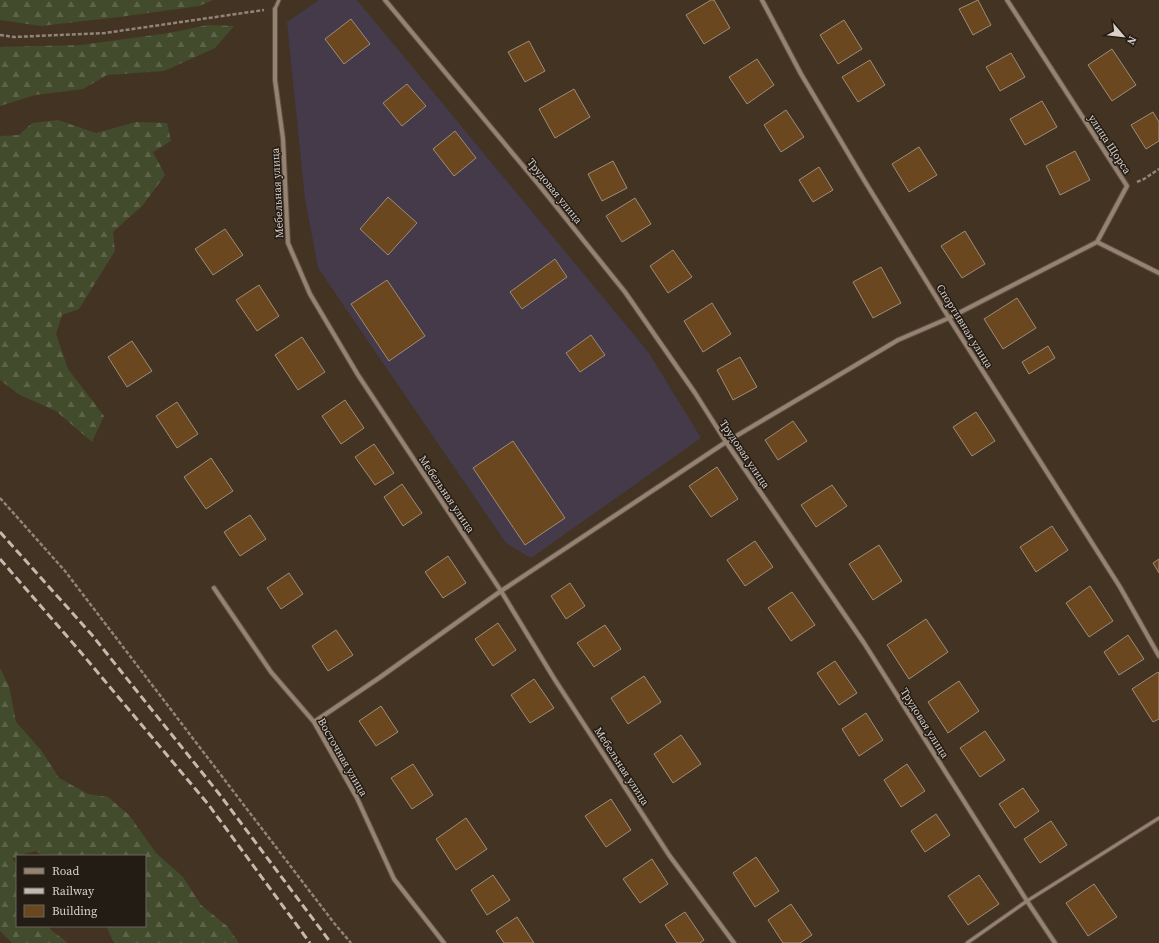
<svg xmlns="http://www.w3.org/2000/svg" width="1159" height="943" font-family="'Source Serif 4',serif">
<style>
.industrial{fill:#443a4a}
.forest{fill:url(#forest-firs)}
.building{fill:#6a471f;stroke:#9e8c7a}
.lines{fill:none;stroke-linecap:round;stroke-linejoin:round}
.service-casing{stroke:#5e5144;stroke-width:5}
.minor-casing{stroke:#5e5144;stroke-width:6}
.path{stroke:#918478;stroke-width:2.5;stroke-dasharray:4 2;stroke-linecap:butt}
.service{stroke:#958271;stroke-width:3}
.minor{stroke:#958271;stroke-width:4}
.rail{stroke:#c4b9af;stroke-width:3;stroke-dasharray:8 4;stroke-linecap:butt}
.labels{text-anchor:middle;stroke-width:3;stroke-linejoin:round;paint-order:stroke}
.street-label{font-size:11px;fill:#dad0c7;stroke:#231c15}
</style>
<defs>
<pattern id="forest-firs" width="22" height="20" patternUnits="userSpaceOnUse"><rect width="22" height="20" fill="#434b2d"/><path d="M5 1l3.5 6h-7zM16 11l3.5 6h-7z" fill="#5e644a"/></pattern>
</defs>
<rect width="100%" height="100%" fill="#433323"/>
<path class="industrial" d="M319 0H357L649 353 701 438 531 558 506 543 318 268 305 199 287 22Z"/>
<path class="forest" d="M0 0H213L199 6 119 17 41 26 0 20Z
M208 25 234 26 215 48 164 71 107 75 83 89 35 95 0 106V47L81 45 169 33Z
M58 120 96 133 136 122 167 123 171 141 153 152 165 175 143 205 113 232 115 251 79 309 62 315 56 334 68 369 104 416 92 442 56 411 20 395 0 380V136L19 135 32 123Z
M0 668 9 686 16 722 41 750 59 778 88 794 108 797 129 815 156 853 183 877 201 905 227 926 239 943H116L113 941 106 926H145V856H43L36 851 17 856V857L12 859 17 864V926H49L51 930 68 943H12L0 931Z"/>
<path class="building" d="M711 0H714L730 28 704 44 686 15Z
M978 0 991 25 973 35 959 9Z
M351 19 370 44 344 64 325 39Z
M844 20 862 49 838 64 820 35Z
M529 41 545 71 525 82 508 52Z
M1112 49 1136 85 1112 101 1088 65Z
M1011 53 1025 77 1000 91 986 67Z
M757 59 774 85 747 104 729 77Z
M870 60 885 85 858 102 842 77Z
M407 84 426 106 402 126 383 103Z
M574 89 590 117 555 138 539 109Z
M1042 101 1057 127 1025 145 1010 119Z
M786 110 804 137 781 152 764 125Z
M1153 112 1159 122V141L1146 149 1131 125Z
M455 131 476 158 454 176 433 149Z
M919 147 937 175 909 192 892 164Z
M1075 151 1090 180 1060 195 1046 166Z
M613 161 627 188 602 201 588 174Z
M819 167 833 190 813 202 799 180Z
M388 197 417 223 388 255 360 229Z
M635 198 651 224 622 242 606 216Z
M225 229 243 255 213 275 195 249Z
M965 231 985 264 962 278 941 246Z
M673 250 692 277 668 293 650 266Z
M555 259 567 277 522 309 510 292Z
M881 267 901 303 873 318 853 282Z
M387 280 425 336 389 361 351 304Z
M259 285 279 316 257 331 236 300Z
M1017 298 1036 328 1003 349 984 319Z
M712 303 731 334 703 352 684 321Z
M591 335 605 355 580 372 566 353Z
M302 337 325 372 298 390 275 355Z
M132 341 152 371 127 387 108 357Z
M1048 346 1055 358 1029 374 1022 362Z
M740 357 757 387 733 400 717 370Z
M345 400 364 428 341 444 322 416Z
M177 402 198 434 177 448 156 416Z
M976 412 995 441 972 456 953 427Z
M793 421 807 441 778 460 765 440Z
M513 441 565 518 525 545 473 468Z
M374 444 394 473 375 485 355 457Z
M211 458 233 491 206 509 184 477Z
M717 467 738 499 711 517 689 486Z
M402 484 422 513 403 526 384 497Z
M832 485 847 506 816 527 801 505Z
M250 515 266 539 240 556 224 532Z
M1052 526 1068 550 1036 572 1020 547Z
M755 541 773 567 745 586 727 560Z
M879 545 902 581 873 600 849 564Z
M448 556 466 583 443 598 425 572Z
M1159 559V573L1153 563Z
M289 573 303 594 281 609 267 588Z
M570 583 585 606 566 619 551 596Z
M1090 586 1113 621 1089 637 1066 603Z
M792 592 815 625 791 641 768 608Z
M926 619 948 652 909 679 887 645Z
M498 623 516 650 493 666 475 639Z
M605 625 621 649 594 667 577 643Z
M336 630 353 655 328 671 312 646Z
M1128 635 1144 659 1119 675 1104 652Z
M835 661 857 693 839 705 817 673Z
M1158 672 1159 674V719L1153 722 1132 689Z
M644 676 661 702 628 724 611 698Z
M534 679 554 708 530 723 511 695Z
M959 681 979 711 948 733 928 702Z
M381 706 398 732 376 746 359 721Z
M866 713 883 740 859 756 842 729Z
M985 731 1005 760 980 777 960 748Z
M681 735 701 764 673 783 654 754Z
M413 764 433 795 412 809 391 778Z
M907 764 925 791 901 807 884 780Z
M1023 788 1039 811 1015 828 999 804Z
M611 799 631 830 606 847 585 816Z
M936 814 950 835 925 852 911 831Z
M466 818 487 849 456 870 436 839Z
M1051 821 1067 845 1040 863 1024 839Z
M756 857 779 891 755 907 733 873Z
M652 859 668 884 640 903 623 879Z
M493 875 510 900 487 915 471 890Z
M979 875 999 904 968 925 948 896Z
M1094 884 1117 917 1088 936 1066 903Z
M791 904 812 935 800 943H783L768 920Z
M685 912 704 940 700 943H677L665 925Z
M517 917 534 943H504L496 931Z"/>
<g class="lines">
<g class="service-casing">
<path id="service" d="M275 9 279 0
M967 943 1027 901 1159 818"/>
</g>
<g class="minor-casing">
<path id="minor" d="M385 0 539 185 625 292 695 393 726 442 864 643 1027 901 1055 943
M762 0 801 74 864 180 949 318 1120 587 1159 656
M1007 0 1127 186 1097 242 1159 273
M275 9V80L283 139 288 243 310 294 358 375 501 591 555 680 669 855 734 943
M214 588 271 672 314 722 357 798 394 879 444 943
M314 722 379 678 501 591 726 442 898 340 949 318 1097 242"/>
</g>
<path class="path" d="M0 35 14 37 105 33 264 10
M1137 182 1144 179 1159 169
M0 498 65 571 334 923 351 943"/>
<use href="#service" class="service"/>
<use href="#minor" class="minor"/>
<path class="rail" d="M0 532 92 635 220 795 331 943
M0 559 78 649 208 804 310 943"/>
</g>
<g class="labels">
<g class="street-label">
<text transform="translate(1110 144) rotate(57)" y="4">улица Щорса</text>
<text transform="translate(555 191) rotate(51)" y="4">Трудовая улица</text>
<text transform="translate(277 193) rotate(-93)" y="4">Мебельная улица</text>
<text transform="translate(965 326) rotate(58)" y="4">Спортивная улица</text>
<text transform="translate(745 454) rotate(56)" y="4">Трудовая улица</text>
<text transform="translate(447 494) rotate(56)" y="4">Мебельная улица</text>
<text transform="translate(925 723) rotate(58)" y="4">Трудовая улица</text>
<text transform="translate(343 757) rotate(60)" y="4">Восточная улица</text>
<text transform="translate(622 766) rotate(57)" y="4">Мебельная улица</text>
</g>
</g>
<rect x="16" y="855" width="130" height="72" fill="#231c15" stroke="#6c645c"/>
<rect x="24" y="868" width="20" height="6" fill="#958271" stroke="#6c645c"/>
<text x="52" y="875" font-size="12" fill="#dad0c7">Road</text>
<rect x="24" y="888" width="20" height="6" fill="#c4b9af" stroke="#6c645c"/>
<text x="52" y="895" font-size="12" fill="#dad0c7">Railway</text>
<rect x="24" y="905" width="20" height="12" fill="#6a471f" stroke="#6c645c"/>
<text x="52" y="915" font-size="12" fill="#dad0c7">Building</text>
<g transform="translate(1123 36) rotate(118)" stroke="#231c15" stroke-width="3" paint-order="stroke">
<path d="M0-3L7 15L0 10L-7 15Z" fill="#dad0c7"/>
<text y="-6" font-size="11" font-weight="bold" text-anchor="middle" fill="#dad0c7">N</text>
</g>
</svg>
